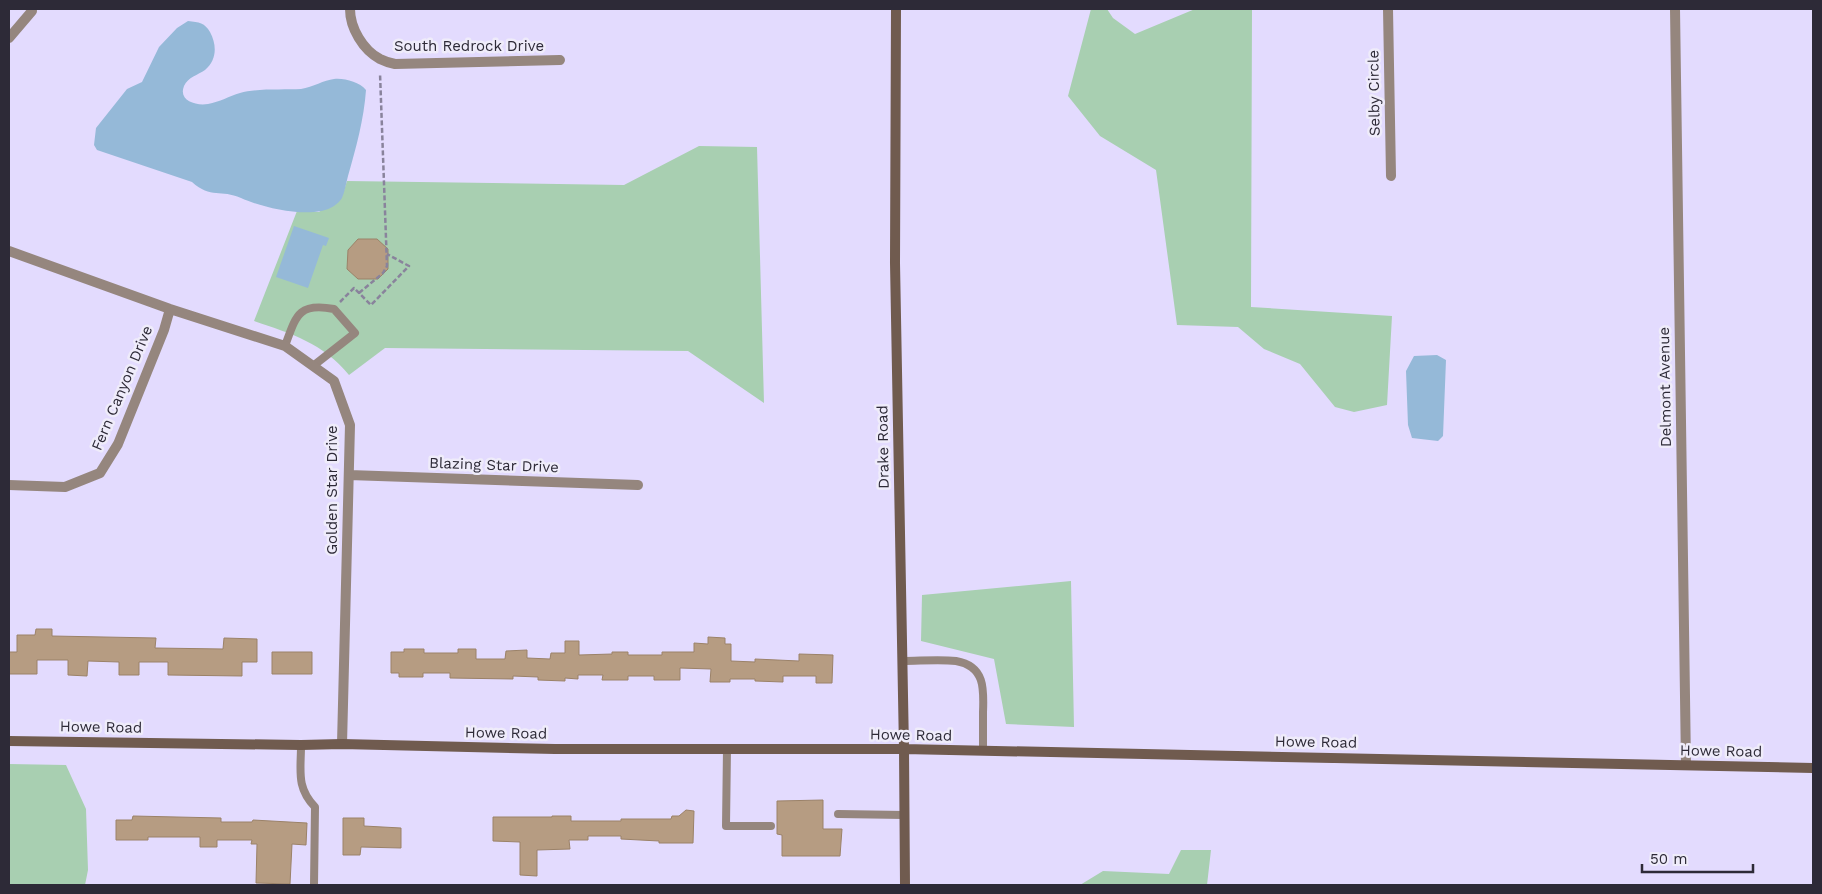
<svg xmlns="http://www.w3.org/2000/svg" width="1822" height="894" font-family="'Work Sans',sans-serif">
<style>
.green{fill:#a8cfb1}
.water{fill:#95b9d8}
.building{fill:#b69c82;stroke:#9b8268}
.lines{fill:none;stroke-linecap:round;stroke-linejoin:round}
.path{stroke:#89839c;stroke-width:2.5;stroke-dasharray:5 2.5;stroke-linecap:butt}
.lane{stroke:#95867e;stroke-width:8}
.street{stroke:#95867e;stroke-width:10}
.secondary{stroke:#705b4f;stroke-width:10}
.labels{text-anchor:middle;stroke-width:5;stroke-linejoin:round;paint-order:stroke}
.street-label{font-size:15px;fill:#2d2a37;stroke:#efecfa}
</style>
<rect width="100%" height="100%" fill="#e3dbfe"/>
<path class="green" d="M1091 9H1107L1113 18 1135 34 1195 9H1252L1251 307 1392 316 1387 405 1354 412 1335 407 1300 364 1264 349 1238 327 1177 325 1156 170 1100 136 1068 96Z
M699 146 757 147 764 403 688 351 385 348 349 375C323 343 292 334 254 321L297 211 319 212 342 196 347 181 624 185Z
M1071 581 1074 727 1006 724 994 659 921 641 922 595Z
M9 764 66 765 86 809 88 870 85 885H9Z
M1181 850H1211L1207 885H1080L1103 871 1169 874Z"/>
<path class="water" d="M188 21C199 22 205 23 210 32 217 45 217 60 205 70 198 75 188 77 184 86 178 101 196 106 208 104 220 102 229 96 240 93 256 88 284 90 301 89 313 87 324 80 334 79 345 78 359 82 366 90 364 119 356 148 348 176 346 183 345 191 342 198 340 201 337 204 334 206 313 220 263 208 241 198 221 189 211 199 192 182L97 150 94 145 96 128 127 89 142 82 159 47 177 28Z
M294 226 329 238 326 246 323 245 308 288 276 277Z
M1437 355 1446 360 1443 436 1438 441 1412 438 1408 425 1406 371 1414 356Z"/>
<path class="building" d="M358 239H377L388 249V269L378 279H358L347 269 348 250Z
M36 629H52V636L156 638 155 648 223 649 224 638 257 639V662H242V676L168 675V662H139V675H119V662L88 661 87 676 68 675V660H37V674H9V652H17V635H35Z
M708 637 725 638V644H731V661L755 662V659L799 661V654L833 655 832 683H816V676H783V682L755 681V679H730V682H710L711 669 680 668V680H654V676H628V680H602L603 675H578V679L565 678V681L538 680V677L513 676V679L450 678V673H423V677H399V673H391V652H404V649H424V653H458V649H476V659H505L506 651 527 650V658L550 659 551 653H565V641H579V655L612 654V652H628V655H662V652H694V643L708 644Z
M272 652H312V674H272Z
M823 800V829H842L840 856H782V835L777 834V801Z
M686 810 694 811 693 843H659V841L621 839V836H588V840H569L570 849 537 850V876L520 875V842L493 841V817H552V816H571V821H621V819H671L672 816H679Z
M133 816 221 818V822H252L253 820 307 823 306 845 292 844 290 884 256 883 257 844H251L252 840H217V847H200V837H148V840H116V820H132Z
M343 818H364V826L401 828V848L361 847 360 855H343Z"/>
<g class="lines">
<path class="path" d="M359 293 383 273 387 266 380 73
M340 302 354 288 371 305 409 266 387 254"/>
<path class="lane" d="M285 346C296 316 298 302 334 309L355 333 313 366
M902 661C920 661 939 659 956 661 985 666 984 689 983 712 983 725 983 738 983 750
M301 745C301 771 296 787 315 807L314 885
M727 749 726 826H771
M838 814 904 815"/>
<path class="street" d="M350 9C350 28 363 50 380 59 384 61 390 63 395 64L560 60
M1388 9 1391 176
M1675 9 1686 765
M9 38 32 11
M9 251 170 309 285 346 334 381 350 425 342 744
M349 475 638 485
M9 485 65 487 100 473 118 444 164 330 170 309"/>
<path class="secondary" d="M896 9 895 263 904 749 905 885
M9 741 301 745 342 744 555 749H904L1813 768"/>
</g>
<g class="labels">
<g class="street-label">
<text x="469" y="51">South Redrock Drive</text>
<text transform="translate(1374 93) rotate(-91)" y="5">Selby Circle</text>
<text transform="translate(1665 387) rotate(-91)" y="5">Delmont Avenue</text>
<text transform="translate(122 388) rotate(-67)" y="5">Fern Canyon Drive</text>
<text transform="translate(883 447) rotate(-91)" y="5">Drake Road</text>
<text transform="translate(494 465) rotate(2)" y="5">Blazing Star Drive</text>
<text transform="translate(332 490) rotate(-90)" y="5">Golden Star Drive</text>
<text transform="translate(101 727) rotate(1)" y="5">Howe Road</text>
<text transform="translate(506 733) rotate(1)" y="5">Howe Road</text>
<text transform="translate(911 735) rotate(1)" y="5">Howe Road</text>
<text transform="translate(1316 742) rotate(1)" y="5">Howe Road</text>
<text transform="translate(1721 751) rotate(1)" y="5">Howe Road</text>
</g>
</g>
<rect width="1822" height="894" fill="none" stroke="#2d2a37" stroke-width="20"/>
<path d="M1642 864v8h111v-8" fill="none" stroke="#2d2a37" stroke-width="2.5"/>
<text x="1650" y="864" font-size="15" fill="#2d2a37" stroke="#efecfa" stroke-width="4" paint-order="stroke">50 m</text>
</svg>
